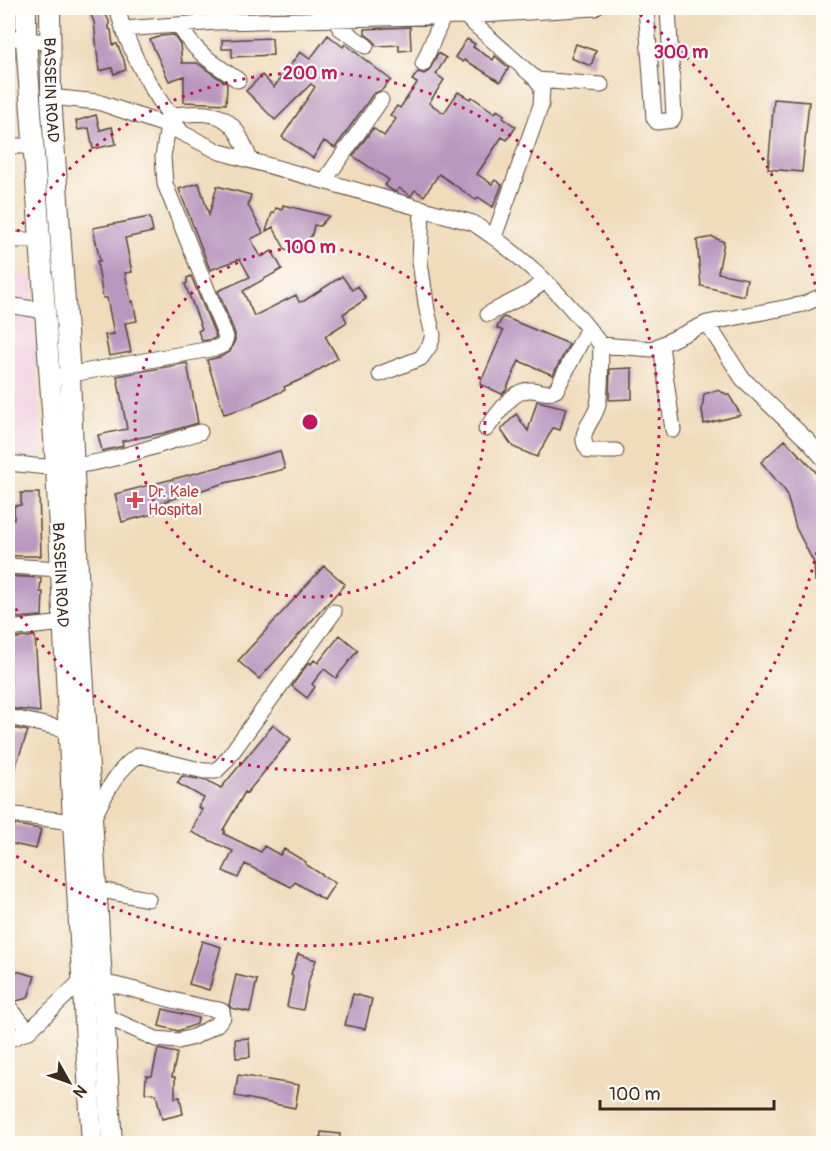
<svg xmlns="http://www.w3.org/2000/svg" width="831" height="1151" font-family="Pangolin,sans-serif">
<style>
.built{fill:#f2cfe0}
.building{fill:#ba97bf}
.lines{fill:none;stroke-linecap:round;stroke-linejoin:round}
.minor-tunnel{stroke:#ccb89c;stroke-width:15;stroke-dasharray:15 8;stroke-linecap:butt}
.minor-casing{stroke:#564536;stroke-width:17}
.major-casing{stroke:#564536;stroke-width:22}
.minor{stroke:#fff;stroke-width:15}
.major{stroke:#fff;stroke-width:20}
.ring{fill:none;stroke:#c2185b;stroke-width:3;stroke-dasharray:3 6}
.health-dot{fill:#e0444e;stroke:#fdfcf7;stroke-width:2}
.labels{text-anchor:middle;stroke-width:4.5;stroke-linejoin:round;paint-order:stroke}
.street-label{font-size:16px;fill:#3b2a1e;stroke:#fdfcf7}
.health-label{font-size:16px;fill:#be3a42;stroke:#fdfcf7;text-anchor:start}
.centre{fill:#c2185b;stroke:#fdfcf7;stroke-width:3}
.ring-label{font-size:18px;text-anchor:middle;font-weight:bold;fill:#c2185b;stroke:#fdfcf7;stroke-width:4.5;stroke-linejoin:round;paint-order:stroke}
</style>
<rect width="100%" height="100%" fill="#fdfcf7"/>
<filter id="ink" filterUnits="userSpaceOnUse"><feTurbulence type="fractalNoise" baseFrequency=".0167" numOctaves="2"/><feDisplacementMap in="SourceGraphic" scale="12" xChannelSelector="R" yChannelSelector="G"/><feConvolveMatrix kernelMatrix="1 2 1 2 8 2 1 2 1" color-interpolation-filters="sRGB"/></filter>
<filter id="wash" filterUnits="userSpaceOnUse"><feTurbulence type="fractalNoise" baseFrequency=".008" numOctaves="4" result="noise"/><feDisplacementMap in="SourceGraphic" scale="24" xChannelSelector="R" yChannelSelector="G"/><feGaussianBlur stdDeviation="1.35" result="paint"/><feColorMatrix in="noise" values="0 0 0 0 0 0 0 0 0 0 0 0 0 0 0 0 0 1.4 0 .05"/><feComposite in="paint" operator="in"/></filter>
<g filter="url(#wash)">
<rect width="100%" height="100%" fill="#f0dcbb"/>
<path class="built" d="M8 272 33 277 42 460 8 458Z"/>
<g id="blocks">
<path class="building" d="M88 8H102L109 21V29L111 30 113 45 117 44 124 60 126 70 114 74 112 68 99 71 94 22Z
M410 27 411 50 399 51V45L376 46 374 41 365 34V29Z
M174 35 180 44 182 63H197L227 84 226 104 184 102V76L169 81 150 40 161 36Z
M328 35 343 47 345 44 391 80 382 90 373 94 335 148 324 141 313 158 282 137 315 87 311 84 275 120 246 91 262 75 274 87 300 52 310 59Z
M272 38 273 55 232 57V49H222V40Z
M467 39 475 44 473 47 493 60 495 56 509 68 500 82 475 66 464 60 463 62 455 57Z
M576 44 596 51 591 66 571 58Z
M438 53 446 58 436 74 444 80 429 103 444 113 458 92 470 99 472 97 495 113 497 110 504 115 503 118 516 127 507 140 502 137 477 174 492 184 495 180 502 185 493 207 478 197 476 200 439 174 424 196 415 190 411 196 399 188 397 192 393 191 385 185 389 180 353 156 373 128 384 136 396 119 390 115 397 106 400 108 417 83 412 80 418 72 424 74 429 71Z
M774 99 809 102 802 172 768 169Z
M96 115 100 130 112 127 116 144 93 149 89 128 78 130 76 121Z
M199 183 209 215 217 186 251 195 248 205 263 233 251 239 261 257 272 251 282 269 243 291 254 316 296 295 299 302 304 301 342 276 352 290 358 286 366 299 343 314 347 322 325 336 338 358 309 376 284 387 285 390 254 403V405L224 414 207 360 220 357 230 352 235 340V334L218 291 250 277 240 259 210 270 179 189Z
M283 205 329 216 320 226 314 225 312 235 296 253 285 249 273 227 266 231 272 213H274L276 208 282 210Z
M150 217 153 232 125 238 132 272 125 273 131 302 133 301 137 321 125 323 131 352 109 356 105 335 114 334 107 298H103L97 261H100L93 228Z
M713 237 724 242 718 273 747 279 744 296 701 286 697 240Z
M191 276 216 337 213 339 202 341 198 331 202 329 185 284 187 283V278Z
M504 317 569 344 553 375 519 361 506 390 502 394 480 384 503 331 497 328 502 318Z
M187 363 198 423 164 433 122 441 123 446 102 451 98 435 127 429 117 376Z
M632 368V399L609 400 610 369Z
M717 390 729 395 741 415 704 424 702 410 704 394Z
M537 401 566 408 560 430 553 428 537 457 513 447 501 430 516 414 528 431Z
M785 440 815 471 822 486 824 494V589L815 581 814 563 796 528 786 492 761 462Z
M280 451 285 469 225 483 162 502 164 511 122 522 115 494Z
M21 493H39L41 556H12V554H8L10 519H14V506L21 505Z
M324 566 345 584 259 679 238 661Z
M8 576 41 578 40 592H43L42 616 19 618 13 616V613L8 612Z
M340 635 358 650 336 678 324 669 312 684 315 687 307 698 292 686 309 662 311 664 314 660 318 663Z
M35 636 40 712 8 708V684H11L9 639Z
M273 725 291 739 247 793 245 792 223 830H225L224 834 261 852 264 846 280 855 284 849 306 862 305 864 335 883 324 900 295 882 291 887 245 864 238 878 223 871 233 851 191 832 202 809 198 807 204 798 177 783 182 776 208 781 221 788Z
M8 727 28 731 9 784H8Z
M11 824 41 829 36 849 8 843Z
M202 941 221 947 209 990 189 984Z
M298 954 316 960 309 980 303 1010 287 1007 293 976 291 975Z
M8 969 35 976 28 998 16 1001 8 996Z
M236 975 257 980 250 1012 231 1008 229 1005Z
M353 994 372 999 365 1029 345 1025Z
M163 1009 198 1018 197 1024 178 1031 159 1026Z
M249 1038 250 1057 236 1058 235 1039Z
M158 1049 177 1053 172 1077H175V1098L180 1097 183 1114 162 1119 156 1094 145 1093 146 1076H152Z
M238 1075 299 1085 295 1108 235 1096Z
M321 1132 340 1134 339 1143H320Z"/>
</g>
</g>
<g filter="url(#ink)">
<use href="#blocks" fill-opacity="0" stroke="#564536" stroke-width="1.5"/>
<g class="lines">
<path class="minor-tunnel" d="M8 53 52 58"/>
<g class="minor-casing">
<path id="minor" d="M117 8C129 54 154 94 182 133
M646 8 654 118 657 122 672 120 674 116 668 8
M465 16 537 80 542 88 541 105 494 237
M335 19 340 28 366 46
M179 25C194 52 213 63 238 80
M123 29 217 22 465 16 595 8
M8 37 52 43
M423 64 443 17
M537 80 601 85
M51 97 98 102 168 126 220 152 473 223C522 255 566 298 601 345L652 349 707 323 804 304 824 295
M170 115C218 111 232 111 250 160
M8 146H35
M325 180 381 100
M8 240H41
M8 305 46 311
M488 314 527 294 545 281
M707 323 742 378 808 441 824 459
M601 345C600 362 602 393 597 408 593 422 575 435 589 451H616
M661 345 673 430
M380 374 421 358 430 345 433 335 427 310 420 262 422 208
M61 376 216 348 223 345 226 337 165 184 163 157 168 126
M486 429C498 415 512 388 532 390 541 391 547 395 556 390L588 328
M8 463C24 464 42 468 59 467 102 466 158 445 200 432
M8 566 61 569
M8 629 74 622
M8 717 69 730
M8 814 73 822 92 821C104 797 116 769 139 755L204 771H216L225 762 334 612
M95 889 148 899
M8 1006 29 1031
M8 1040 29 1031 82 980C128 984 172 1003 219 1010L222 1011 223 1017 217 1024 194 1037 178 1041 156 1039 103 1015"/>
</g>
<g class="major-casing">
<g id="major">
<path id="s1" d="M26 8V40L56 467 73 822 92 1144"/>
<path id="s2" d="M50 8 51 97 70 376 80 622 112 1144"/>
</g>
</g>
<use href="#minor" class="minor"/>
<use href="#major" class="major"/>
</g>
</g>
<g class="ring">
<circle cx="310" cy="422" r="175"/>
<path d="M8 247A349 349 0 1 1 8 596"/>
<path d="M823 526A524 524 0 0 1 9 851M633 9A524 524 0 0 1 823 318"/>
</g>
<path class="health-dot" d="M132 491h6v6h6v6h-6v6h-6v-6h-6v-6h6z"/>
<g class="labels">
<g class="street-label">
<text dy="6" stroke="none"><textPath href="#s2" startOffset="82">BASSEIN ROAD</textPath></text>
<text dy="6" stroke="none"><textPath href="#s1" startOffset="568">BASSEIN ROAD</textPath></text>
</g>
<g class="health-label">
<text x="148" y="497">Dr. Kale<tspan x="148" dy="18">Hospital</tspan></text>
</g>
</g>
<circle cx="310" cy="422" r="9" class="centre"/>
<g class="ring-label">
<text x="681" y="58">300 m</text>
<text x="310" y="79">200 m</text>
<text x="310" y="253">100 m</text>
</g>
<rect width="831" height="1151" fill="none" stroke="#fdfcf7" stroke-width="30"/>
<g transform="translate(69 1082) rotate(130)" stroke="#fdfcf7" stroke-width="4.5" paint-order="stroke">
<path d="M0-4.5L10 22L0 15L-10 22Z" fill="#3b2a1e"/>
<text y="-9" font-size="16" font-weight="bold" text-anchor="middle" fill="#3b2a1e">N</text>
</g>
<path d="M600 1100v9h174v-9" fill="none" stroke="#3b2a1e" stroke-width="3"/>
<text x="609" y="1100" font-size="18" fill="#3b2a1e" stroke="#fdfcf7" stroke-width="4.5" paint-order="stroke">100 m</text>
</svg>
